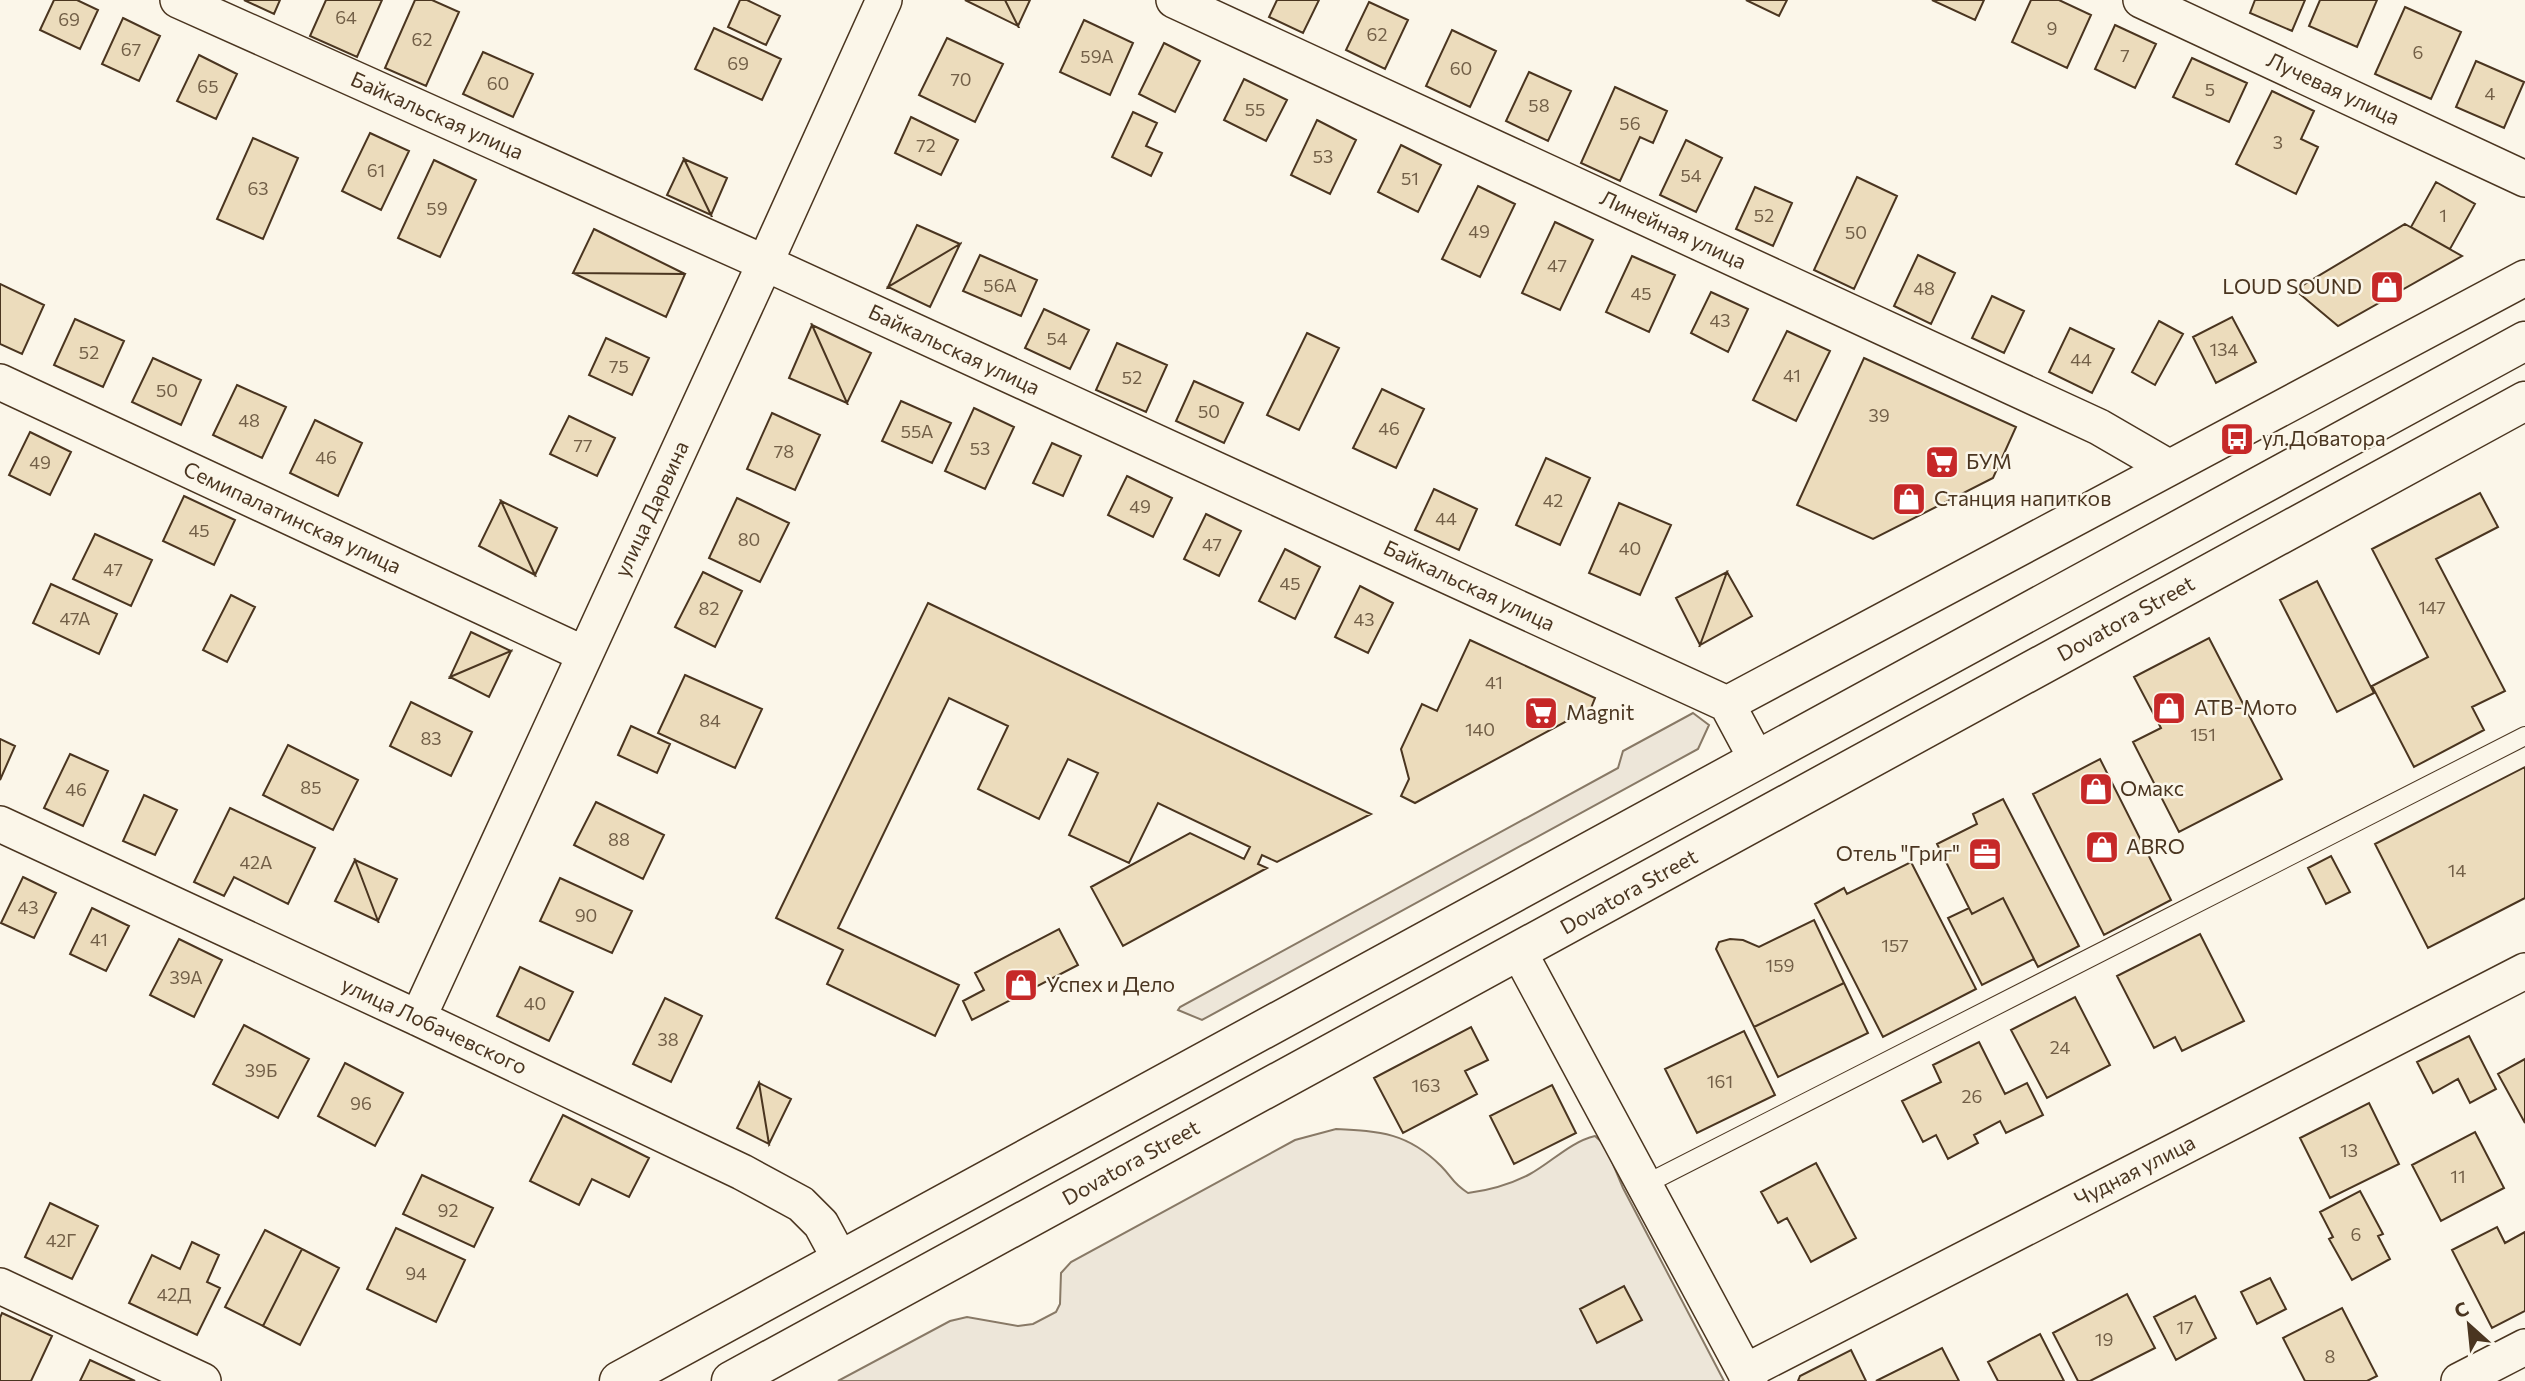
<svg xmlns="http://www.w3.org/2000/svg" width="2525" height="1381" font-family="Commissioner,sans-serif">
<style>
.green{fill:#ede6d9;stroke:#887966;stroke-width:2}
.building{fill:#ecdcbc;stroke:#4a3520;stroke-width:2}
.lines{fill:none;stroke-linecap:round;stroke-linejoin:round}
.service-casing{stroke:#4a3520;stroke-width:20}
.minor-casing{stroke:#4a3520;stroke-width:38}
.primary-casing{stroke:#4a3520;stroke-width:41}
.service{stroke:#fbf6e9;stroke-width:18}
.minor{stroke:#fbf6e9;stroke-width:35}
.primary{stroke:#fbf6e9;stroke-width:38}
.labels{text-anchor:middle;stroke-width:5;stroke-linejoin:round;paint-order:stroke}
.number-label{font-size:18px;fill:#725f47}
.street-label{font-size:21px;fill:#4a3520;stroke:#fbf6e9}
.poi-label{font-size:21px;fill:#4a3520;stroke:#fbf6e9;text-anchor:start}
</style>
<rect width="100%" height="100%" fill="#fbf6e9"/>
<path class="green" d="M1693 713 1709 725 1698 749 1202 1020 1178 1010 1180 1007 1618 768 1623 751Z
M1336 1129C1380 1131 1408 1133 1441 1166 1453 1178 1452 1183 1468 1193 1490 1190 1509 1185 1530 1174 1552 1162 1570 1142 1595 1136L1605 1145 1623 1188 1724 1381H838L950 1321 967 1317 1018 1326 1033 1324 1056 1312 1060 1304 1061 1273 1071 1262 1295 1140Z"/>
<path class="building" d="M54 0H77L98 10 80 49 40 30Z
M244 0H280L274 14Z
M326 0H382L357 57 310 36Z
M415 0H432L459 12 426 86 385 68Z
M740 0H747L780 16 766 45 728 27Z
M965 0H1005L1018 26Z
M1005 0H1030L1018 26Z
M1277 0H1319L1303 33 1269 17Z
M1746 0H1787L1779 16Z
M1932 0H1984L1975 20Z
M2031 0H2059L2091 15 2067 68 2012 42Z
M2255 0H2305L2292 31 2250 13Z
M2320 0H2377L2357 47 2309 26Z
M1369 2 1408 20 1385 69 1346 50Z
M2405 7 2461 32 2431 99 2375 74Z
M123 18 160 36 139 81 102 64Z
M1084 20 1133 43 1110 95 1060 72Z
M2115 25 2156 44 2135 88 2095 69Z
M714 28 781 59 762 100 695 69Z
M1452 30 1496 51 1470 107 1426 86Z
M947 38 1003 64 975 122 919 95Z
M1164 43 1200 61 1175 112 1139 94Z
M483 52 533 74 513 117 463 94Z
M199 55 237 74 216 119 177 101Z
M2192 58 2247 83 2229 122 2173 97Z
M2476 61 2524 82 2504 128 2456 107Z
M1529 72 1571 91 1548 141 1506 121Z
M1244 79 1287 100 1266 141 1224 120Z
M1615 87 1667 111 1653 143 1640 137 1620 181 1581 163Z
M2272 91 2314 111 2301 139 2318 147 2296 194 2236 164Z
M1133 112 1157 123 1146 146 1162 153 1151 176 1112 157Z
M911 117 958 140 941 175 895 153Z
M1317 120 1356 140 1330 194 1291 175Z
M370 133 409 151 381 210 342 191Z
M253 138 298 158 263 239 217 219Z
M1686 140 1722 158 1696 212 1660 195Z
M1401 145 1441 165 1418 212 1378 192Z
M684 159 711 215 667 195Z
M684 159 727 178 711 215Z
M434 160 476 180 440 257 398 238Z
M1857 177 1897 196 1854 289 1814 270Z
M2436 182 2475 204 2450 249 2411 227Z
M1478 186 1515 204 1480 277 1442 259Z
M1755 187 1792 203 1773 246 1736 229Z
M1555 222 1593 240 1560 310 1522 293Z
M2405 224 2462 256 2338 326 2295 290Z
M917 225 960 244 888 287Z
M594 229 685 274 573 273Z
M960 244 930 307 888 287Z
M980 255 1037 280 1021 316 963 291Z
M1918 255 1955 273 1931 324 1894 306Z
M1632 256 1675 275 1649 332 1606 312Z
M573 273 685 274 666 317Z
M0 284 44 305 22 354 0 344Z
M1711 292 1748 309 1728 352 1691 333Z
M1992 296 2024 311 2004 353 1972 338Z
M1044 309 1089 330 1070 369 1025 348Z
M2232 317 2256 362 2216 383 2193 337Z
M75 319 124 341 103 387 54 365Z
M2159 321 2183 334 2155 385 2132 372Z
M812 325 847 403 789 378Z
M812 325 871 353 847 403Z
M2070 328 2114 349 2092 393 2049 372Z
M1787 331 1830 351 1796 421 1753 400Z
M1307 333 1339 348 1299 430 1267 415Z
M606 338 649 358 632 395 589 375Z
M1117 343 1167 365 1146 412 1096 390Z
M153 358 201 380 181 425 132 402Z
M1864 358 2016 427 1993 478 1873 539 1797 505Z
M1194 381 1243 403 1224 443 1176 421Z
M237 385 286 407 262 458 213 435Z
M1382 389 1424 409 1396 468 1353 448Z
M901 401 951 423 932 463 882 441Z
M974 408 1014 427 985 489 945 471Z
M772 413 820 435 795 490 747 469Z
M569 416 615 438 597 476 550 454Z
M315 420 362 443 338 496 290 473Z
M30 432 71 452 50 495 9 475Z
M1052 443 1081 456 1063 496 1033 483Z
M1546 458 1590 478 1560 545 1516 525Z
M1127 476 1172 498 1153 537 1108 515Z
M1434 489 1477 509 1459 550 1415 530Z
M2480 493 2498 527 2436 559 2505 691 2472 707 2484 730 2414 767 2372 686 2428 657 2372 549Z
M184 496 235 520 214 565 163 541Z
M737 498 789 523 760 582 709 558Z
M501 501 535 575 479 546Z
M501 501 557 528 535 575Z
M1619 503 1671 525 1640 595 1589 573Z
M1206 514 1241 531 1219 576 1184 559Z
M95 534 152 560 131 606 73 579Z
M1285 549 1320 567 1295 619 1259 601Z
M703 572 742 591 715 647 675 627Z
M1727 572 1700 645 1676 598Z
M1727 572 1752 616 1700 645Z
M2317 581 2374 693 2337 712 2280 600Z
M51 584 117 614 99 654 33 623Z
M1360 586 1393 603 1368 653 1335 637Z
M231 595 255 607 227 662 203 650Z
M928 603 1371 814 1277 862 1262 855 1258 864 1267 868 1123 946 1091 887 1190 833 1244 859 1250 847 1158 803 1129 863 1069 835 1098 773 1068 759 1039 819 978 789 1008 726 949 698 838 928 959 985 935 1036 827 984 843 950 776 918Z
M471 632 511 651 450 677Z
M2209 638 2282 779 2179 832 2133 742 2161 728 2134 677Z
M1470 640 1595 698 1591 708 1415 803 1401 796 1409 779 1401 749 1422 704 1437 711Z
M511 651 489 697 450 677Z
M685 675 762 709 735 768 658 733Z
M411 702 472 732 451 776 390 746Z
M631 726 670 744 657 773 618 755Z
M0 739 15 746 0 780Z
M288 745 358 780 333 830 263 795Z
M70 754 108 771 83 826 44 808Z
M2100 759 2171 900 2104 935 2033 794Z
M2525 767V898L2428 948 2375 844Z
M144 795 177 810 155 855 123 841Z
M2003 799 2079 946 2038 967 2003 898 1972 914 1937 844 1977 824 1973 814Z
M596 802 664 835 643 879 574 845Z
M230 808 315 848 288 904 234 877 224 896 194 882Z
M2331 856 2350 892 2326 904 2308 868Z
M355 860 378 921 335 901Z
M355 860 397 879 378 921Z
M1911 862 1976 989 1883 1037 1815 904 1844 888 1847 894Z
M23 877 56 893 34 938 1 923Z
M560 878 632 911 612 953 540 921Z
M2003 898 2034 959 1982 985 1948 918 1969 908 1972 914Z
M92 908 129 926 106 971 70 954Z
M1814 920 1844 983 1754 1027 1716 949 1719 942 1730 939 1743 940 1759 947Z
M1059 929 1078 965 972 1020 963 1001 984 990 975 973Z
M2200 934 2244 1021 2182 1051 2175 1037 2154 1048 2117 976Z
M179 939 222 960 194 1017 150 995Z
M520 967 573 992 549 1041 497 1016Z
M1844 983 1868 1033 1778 1077 1754 1027Z
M2075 997 2110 1065 2047 1098 2011 1030Z
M665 998 702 1016 671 1082 633 1064Z
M244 1025 309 1059 278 1118 213 1084Z
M1471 1027 1488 1060 1465 1071 1477 1094 1403 1133 1374 1078Z
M1744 1031 1775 1095 1697 1133 1665 1069Z
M2469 1036 2496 1089 2470 1103 2458 1079 2433 1093 2417 1062Z
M1979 1042 2005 1094 2027 1083 2043 1115 2006 1133 2000 1121 1974 1135 1978 1143 1948 1159 1936 1135 1923 1142 1902 1101 1941 1082 1933 1065Z
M2525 1059V1123L2498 1074Z
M345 1063 403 1093 375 1146 318 1116Z
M759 1083 769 1144 737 1128Z
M759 1083 791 1099 769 1144Z
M1552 1085 1576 1133 1514 1164 1490 1116Z
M2369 1103 2399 1164 2330 1198 2300 1138Z
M563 1115 649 1158 629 1197 592 1179 579 1205 530 1181Z
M2475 1132 2504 1188 2441 1221 2412 1165Z
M1816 1163 1856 1238 1811 1262 1787 1218 1778 1223 1761 1192Z
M422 1175 493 1208 474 1247 403 1214Z
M2360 1191 2383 1234 2378 1236 2390 1259 2352 1280 2329 1239 2333 1237 2320 1212Z
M50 1203 98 1226 72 1279 25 1257Z
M2497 1227 2505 1243 2525 1232V1311L2492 1328 2452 1250Z
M396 1228 465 1260 436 1322 367 1289Z
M265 1230 302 1249 263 1326 225 1307Z
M192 1242 219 1255 207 1282 220 1288 197 1335 129 1303 152 1255 180 1269Z
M302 1249 339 1268 300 1345 263 1326Z
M2270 1278 2286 1309 2257 1324 2241 1292Z
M1624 1286 1642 1320 1597 1343 1580 1309Z
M2127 1294 2155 1348 2090 1381H2078L2053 1333Z
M2195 1296 2216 1338 2176 1360 2154 1317Z
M2342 1308 2377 1376 2367 1381H2305L2283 1338Z
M2 1313 52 1336 31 1381H0V1318Z
M2040 1334 2064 1381H1998L1988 1362Z
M1942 1348 1959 1381H1876Z
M1851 1350 1866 1381H1798L1800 1376Z
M90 1360 135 1381H80Z"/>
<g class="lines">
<g class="service-casing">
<path id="service" d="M1644 1185 2525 736"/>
</g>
<g class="minor-casing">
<path id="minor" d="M178 0 765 263 1727 704
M1174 0 2099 427 2168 467
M2141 0 2525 179
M0 382 584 654
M1757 760 1727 704 2525 278
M0 824 418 1018 742 1172 801 1204 821 1224 841 1261
M1519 952 1750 1381
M418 1018 765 263 884 0
M0 1286 203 1381
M1745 1372 2525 971
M2459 1381 2525 1347"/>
</g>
<g class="primary-casing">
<path id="primary" d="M619 1381 2525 341
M731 1381 2525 401"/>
</g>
<use href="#service" class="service"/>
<use href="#minor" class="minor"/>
<use href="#primary" class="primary"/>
</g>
<defs>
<g id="shop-square" transform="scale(1.75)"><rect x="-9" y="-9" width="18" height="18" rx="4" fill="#c62828" stroke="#fbf6e9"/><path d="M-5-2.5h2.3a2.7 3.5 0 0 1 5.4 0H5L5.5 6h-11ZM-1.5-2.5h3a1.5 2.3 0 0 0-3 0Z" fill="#fff"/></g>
<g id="bus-square" transform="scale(1.75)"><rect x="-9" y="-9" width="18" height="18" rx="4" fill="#c62828" stroke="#fbf6e9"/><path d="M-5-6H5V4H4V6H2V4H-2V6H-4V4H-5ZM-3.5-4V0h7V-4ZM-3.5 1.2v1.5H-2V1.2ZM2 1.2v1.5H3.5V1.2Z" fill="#fff"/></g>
<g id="supermarket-square" transform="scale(1.75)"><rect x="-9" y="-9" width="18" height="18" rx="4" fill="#c62828" stroke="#fbf6e9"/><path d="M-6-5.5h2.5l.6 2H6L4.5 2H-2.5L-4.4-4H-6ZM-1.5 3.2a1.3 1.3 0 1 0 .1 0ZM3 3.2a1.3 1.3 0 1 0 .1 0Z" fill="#fff"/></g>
<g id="office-square" transform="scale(1.75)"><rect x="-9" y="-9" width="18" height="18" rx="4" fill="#c62828" stroke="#fbf6e9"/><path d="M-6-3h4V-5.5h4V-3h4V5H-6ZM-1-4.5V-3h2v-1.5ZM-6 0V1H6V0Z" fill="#fff"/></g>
</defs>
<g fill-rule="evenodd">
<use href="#shop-square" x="2387" y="287"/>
<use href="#bus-square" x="2237" y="439"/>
<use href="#supermarket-square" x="1942" y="462"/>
<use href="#shop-square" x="1909" y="499"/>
<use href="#shop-square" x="2169" y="708"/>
<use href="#supermarket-square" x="1541" y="713"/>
<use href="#shop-square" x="2096" y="789"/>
<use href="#shop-square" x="2102" y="847"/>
<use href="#office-square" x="1985" y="854"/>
<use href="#shop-square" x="1021" y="985"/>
</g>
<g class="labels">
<g class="number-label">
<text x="346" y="24">64</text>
<text x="69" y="26">69</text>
<text x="2052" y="35">9</text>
<text x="1377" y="41">62</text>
<text x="422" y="46">62</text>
<text x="131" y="56">67</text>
<text x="2418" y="59">6</text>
<text x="2125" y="62">7</text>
<text x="1097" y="63">59А</text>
<text x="738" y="70">69</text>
<text x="1461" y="75">60</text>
<text x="961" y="86">70</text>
<text x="498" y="90">60</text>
<text x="208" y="93">65</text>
<text x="2210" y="96">5</text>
<text x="2490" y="100">4</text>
<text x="1539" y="112">58</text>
<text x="1255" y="116">55</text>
<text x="1630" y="130">56</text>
<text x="2278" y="149">3</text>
<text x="926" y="152">72</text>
<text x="1323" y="163">53</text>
<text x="376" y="177">61</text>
<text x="1691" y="182">54</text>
<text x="1410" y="185">51</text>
<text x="258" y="195">63</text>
<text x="437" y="215">59</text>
<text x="1764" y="222">52</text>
<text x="2443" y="222">1</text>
<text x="1479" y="238">49</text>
<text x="1856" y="239">50</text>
<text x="1557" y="272">47</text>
<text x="1000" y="292">56А</text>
<text x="1924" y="295">48</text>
<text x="1641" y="300">45</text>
<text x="1720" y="327">43</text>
<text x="1057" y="345">54</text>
<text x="2224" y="356">134</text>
<text x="89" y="359">52</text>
<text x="2081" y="366">44</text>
<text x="619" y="373">75</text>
<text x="1792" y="382">41</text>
<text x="1132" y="384">52</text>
<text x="167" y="397">50</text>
<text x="1209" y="418">50</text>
<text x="1879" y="422">39</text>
<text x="249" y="427">48</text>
<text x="1389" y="435">46</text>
<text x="917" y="438">55А</text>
<text x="583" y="452">77</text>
<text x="980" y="455">53</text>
<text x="784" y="458">78</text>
<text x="326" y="464">46</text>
<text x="40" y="469">49</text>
<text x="1553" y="507">42</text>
<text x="1140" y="513">49</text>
<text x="1446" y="525">44</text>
<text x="199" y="537">45</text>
<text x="749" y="546">80</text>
<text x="1212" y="551">47</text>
<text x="1630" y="555">40</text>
<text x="113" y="576">47</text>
<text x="1290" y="590">45</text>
<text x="2432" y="614">147</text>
<text x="709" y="615">82</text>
<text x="75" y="625">47А</text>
<text x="1364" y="626">43</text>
<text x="1494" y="689">41</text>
<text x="710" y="727">84</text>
<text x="1480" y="736">140</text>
<text x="2203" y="741">151</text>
<text x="431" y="745">83</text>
<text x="311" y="794">85</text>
<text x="76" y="796">46</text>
<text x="619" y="846">88</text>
<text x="256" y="869">42А</text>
<text x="2457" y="877">14</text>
<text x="28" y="914">43</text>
<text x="586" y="922">90</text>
<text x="99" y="946">41</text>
<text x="1895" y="952">157</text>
<text x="1780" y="972">159</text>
<text x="186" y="984">39А</text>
<text x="535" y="1010">40</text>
<text x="668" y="1046">38</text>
<text x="2060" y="1054">24</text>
<text x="261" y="1077">39Б</text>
<text x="1720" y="1088">161</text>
<text x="1426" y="1092">163</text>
<text x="1972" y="1103">26</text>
<text x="361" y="1110">96</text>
<text x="2349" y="1157">13</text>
<text x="2458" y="1183">11</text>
<text x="448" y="1217">92</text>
<text x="2356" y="1241">6</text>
<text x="61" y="1247">42Г</text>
<text x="416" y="1280">94</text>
<text x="174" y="1301">42Д</text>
<text x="2185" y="1334">17</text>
<text x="2104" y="1346">19</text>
<text x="2330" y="1363">8</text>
</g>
<g class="street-label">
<text transform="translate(2333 89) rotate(25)" y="7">Лучевая улица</text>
<text transform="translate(437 116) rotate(24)" y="7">Байкальская улица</text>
<text transform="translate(1673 230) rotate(25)" y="7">Линейная улица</text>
<text transform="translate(954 350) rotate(25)" y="7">Байкальская улица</text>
<text transform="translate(652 509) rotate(-65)" y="7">улица Дарвина</text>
<text transform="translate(292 518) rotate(25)" y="7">Семипалатинская улица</text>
<text transform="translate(1469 586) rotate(25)" y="7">Байкальская улица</text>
<text transform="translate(2126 619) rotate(-29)" y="7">Dovatora Street</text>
<text transform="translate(1629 892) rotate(-29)" y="7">Dovatora Street</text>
<text transform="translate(434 1026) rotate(25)" y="7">улица Лобачевского</text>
<text transform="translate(1131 1163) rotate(-29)" y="7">Dovatora Street</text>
<text transform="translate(2135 1171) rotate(-27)" y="7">Чудная улица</text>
</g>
<g class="poi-label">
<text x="2362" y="294" text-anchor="end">LOUD SOUND</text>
<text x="2262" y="446">ул.Доватора</text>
<text x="1966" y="469">БУМ</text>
<text x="1934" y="506">Станция напитков</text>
<text x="2194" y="715">АТВ-Мото</text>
<text x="1566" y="720">Magnit</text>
<text x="2120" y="796">Омакс</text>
<text x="2126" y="854">ABRO</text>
<text x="1960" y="861" text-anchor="end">Отель "Григ"</text>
<text x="1046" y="992">Успех и Дело</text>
</g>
</g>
<g transform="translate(2469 1325) rotate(333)" stroke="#fbf6e9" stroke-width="5" paint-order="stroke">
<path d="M0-5L12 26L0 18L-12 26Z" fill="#4a3520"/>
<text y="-10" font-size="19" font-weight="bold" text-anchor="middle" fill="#4a3520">С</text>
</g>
</svg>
